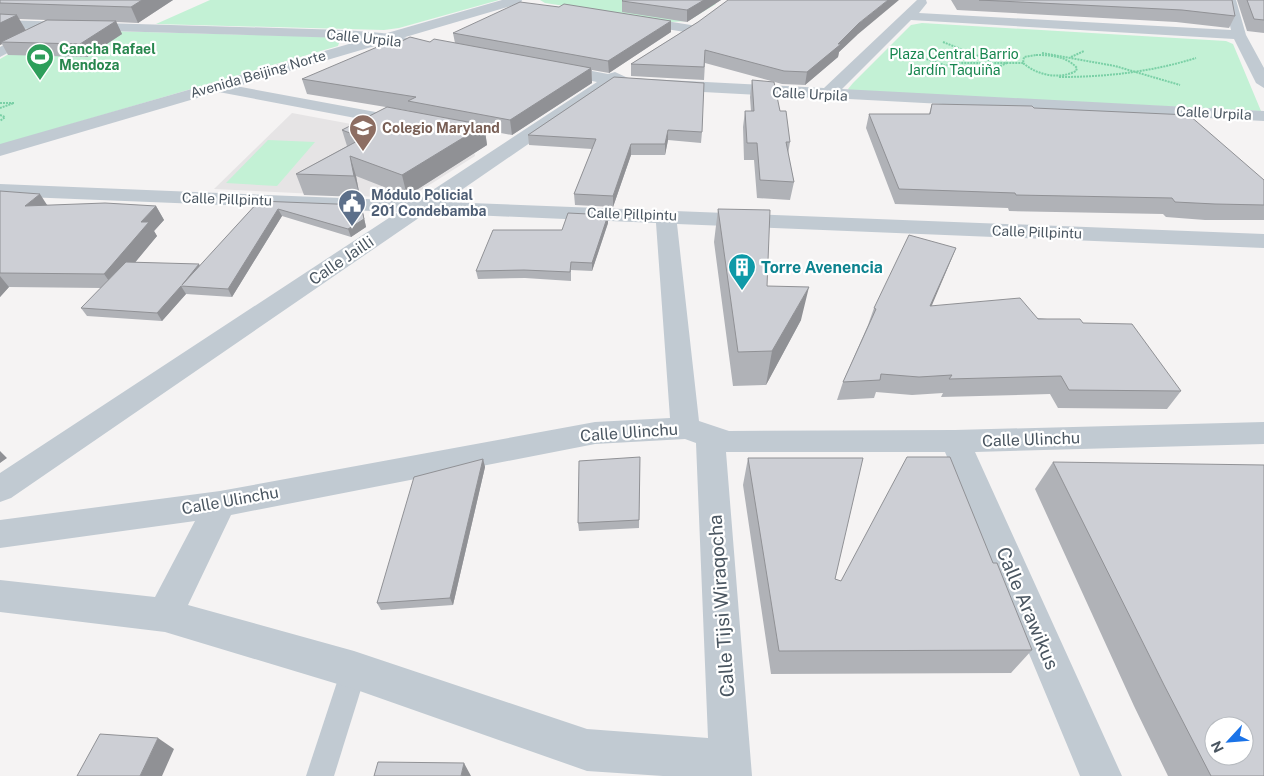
<svg xmlns="http://www.w3.org/2000/svg" width="1264" height="776" font-family="'Public Sans',sans-serif">
<style>
.education{fill:#e6e4e5}
.green{fill:#c3f1d5}
.lines{fill:none;stroke-linecap:round;stroke-linejoin:round}
.path{stroke:#7ad0a6;stroke-width:2;stroke-dasharray:2 1;stroke-linecap:butt}
.service{fill:#c1cad2;fill-rule:evenodd}
.minor{fill:#c1cad2;fill-rule:evenodd}
.tertiary{fill:#c1cad2;fill-rule:evenodd}
.wall{fill:#b0b2b7;fill-rule:evenodd}
.shaded-wall{fill:#909195}
.building{fill:#cdcfd5;stroke:#909195;fill-rule:evenodd}
.labels{text-anchor:middle;stroke-width:4.5;stroke-linejoin:round;paint-order:stroke}
.far-street-label{font-size:14px;fill:#4a5661;stroke:#fff}
.far-leisure-label{font-size:14px;font-weight:bold;fill:#27864d;stroke:#fff;text-anchor:start}
.far-park-label{font-size:14px;fill:#17864f;stroke:#fff}
.far-education-label{font-size:14px;font-weight:bold;fill:#785e54;stroke:#fff;text-anchor:start}
.far-service-label{font-size:14px;font-weight:bold;fill:#4e5e75;stroke:#fff;text-anchor:start}
.street-label{font-size:16px;fill:#4a5661;stroke:#fff}
.culture-label{font-size:16px;font-weight:bold;fill:#0d838f;stroke:#fff;text-anchor:start}
.near-street-label{font-size:19px;fill:#4a5661;stroke:#fff}
</style>
<rect width="100%" height="100%" fill="#f5f3f3"/>
<path class="education" d="M292 113 464 145 474 149 475 156 412 196 400 198 214 189Z"/>
<path class="green" d="M210 0H499L399 28 384 30 156 24Z
M540 0H679L716 4 688 21 671 22 545 3Z
M922 23 1226 41 1233 44 1261 111 850 91 848 89 853 83 911 25Z
M71 30 335 37 340 40 338 46 0 145V59L37 38Z
M268 140 315 142 277 186 226 183Z"/>
<g class="lines">
<path class="path" d="M943 42 991 61
M1042 53 1115 66 1180 85
M1036 55C1051 55 1066 56 1077 68L1076 71C1059 80 1037 75 1023 63L1024 57Z
M918 56 944 65
M1071 57 1084 51
M914 71 959 63H1023
M981 75 1007 63
M1059 77C1106 77 1151 72 1196 58
M0 103H14L0 108
M0 115 5 117 0 121"/>
<path class="service" d="M354 657 363 661 367 670 334 776H306L341 670 345 661Z"/>
<path class="minor" d="M917 0H926L927 3 919 13 1231 30 1224 0H1236L1246 35 1264 68V88L1256 83 1234 39 911 20 842 89 1264 111V121L830 98 824 100 818 98 628 88 614 85 444 202 1264 234V248L677 224 699 421 729 431 955 430 1264 422V444L975 452 1122 776H1080L945 452H726L752 776H663L587 771 354 689 165 632 0 612V580L155 597 195 521 0 548V520L220 491 595 422 670 418 656 223 426 213 11 498 0 502V473L398 212 0 196V184L416 201 597 82 550 72 547 69 550 66 555 64 608 74 615 72 628 78 824 88ZM685 439 696 443 708 738 587 729 354 651 188 605 231 515 595 444Z
M634 16 691 25 698 29 691 33 629 23 627 20 629 17Z
M0 20 345 30 382 33 439 44 446 48 439 52 382 41 345 38 42 29 44 32 42 35 0 57V47L32 29 0 28Z
M214 82 408 118 414 119 417 123 414 127 408 128 208 90 206 87 208 84Z"/>
<path class="tertiary" d="M502 0H522L521 3 0 156V144Z"/>
</g>
<path class="wall" d="M0 0H173L138 23 116 22 122 34 87 57 8 55 2 44 0 45ZM19 19 46 20 26 30Z
M623 0H721L687 22 622 12V1Z
M951 0H1232L1235 16 1229 28 1176 22 957 10Z
M1237 0H1264V33L1247 31Z
M698 22 857 35 839 52 838 57 805 85 782 84 705 63 704 80 631 76V64Z
M671 32 609 73 592 70V83L512 135 485 130 487 145 407 196 356 176 360 197 304 195 296 174 347 146 342 130 410 111 307 94 302 79 455 43 453 33Z
M614 77 702 132 701 143 668 140 665 155H631L613 207 575 205 574 194 592 149 529 145 528 135Z
M752 80 780 111 790 142 788 154 794 182 790 200 757 198 754 160H744L743 127 745 111H751L750 97Z
M932 104 1034 108 1264 180V220H1205L1166 217 1163 214 1009 211 1008 208 895 204 866 128 869 114H929Z
M0 191 48 205 156 206 164 220 154 231 157 236 135 262 200 266 259 201 363 213 366 227 351 237 282 216 232 297 186 294 162 321 87 316 81 308 101 288 9 287 0 297Z
M718 209 767 286 801 320 766 385 733 386 714 242Z
M608 215V223L592 271 571 270V281L525 278 478 279 476 271 562 230Z
M956 248 931 306 1083 323 1181 391 1167 409 1058 408 1050 394 941 397 943 393 912 395 876 392 874 398 837 400 843 382 868 325 874 308Z
M640 457 639 528 579 531 578 523Z
M748 458 835 579 841 581 993 563 1032 650 1011 673 771 674 743 485Z
M483 459 485 467 453 605 381 610 377 603Z
M1053 462 1264 776H1168L1134 706 1035 489Z"/>
<path class="shaded-wall" d="M142 0H173L138 23 131 7Z
M704 0H721L687 22V10Z
M888 0H899L857 35 839 52 838 57 805 85 807 72 859 23Z
M17 15 26 31 1 42 2 44 0 45V23Z
M116 21 122 34 87 57 80 44Z
M671 21V32L609 73 608 61Z
M591 68 592 83 512 135 510 120Z
M484 125 487 145 407 196 402 175Z
M668 130V140L665 155V144Z
M631 144V155L613 207V196Z
M350 156 356 176 360 197 354 176Z
M40 194 49 208 25 206Z
M361 205 366 227 351 237 348 229Z
M156 206 164 220 154 231 157 236 114 288 104 274 141 222Z
M278 209 282 216 232 297 228 289Z
M608 215V223L592 271V263Z
M956 248 949 265 924 324 930 306Z
M199 264 203 272 182 285Z
M0 276 9 287 0 297Z
M181 286 186 294 162 321 157 313Z
M809 287 801 320 766 385 772 351Z
M0 451 7 458 0 463Z
M483 459 485 467 453 605 450 598Z
M158 738 174 749 162 776H140Z
M464 763 471 776H461Z"/>
<path class="building" d="M0 0H142L131 7 0 3Z
M623 0H704L687 10 622 1Z
M728 0H888L859 23 838 44H841L807 72 784 71 705 50 704 67 631 64 698 22Z
M979 0H1232L1235 16 1182 10Z
M1247 0H1264V20L1254 19Z
M520 2 559 7 564 4 671 21 608 61 453 33Z
M0 14 17 15 0 23Z
M47 20 116 21 80 44 1 42Z
M410 37 430 42 434 39 591 68 510 120 408 101 416 97 302 79 389 42H400Z
M614 77 704 83 702 132 668 130 665 144H631L613 196 574 194 596 139 528 135Z
M752 80 774 82 780 111H786L790 142H786L794 182 760 180 757 143H747L745 111H754Z
M932 104 1032 106 1034 108 1189 115 1264 180V205L1215 204 1175 202 1172 198 1016 195 1015 193 899 189 869 114H930Z
M387 107 484 125 402 175 350 156 354 176 296 174 363 138 342 130Z
M0 191 40 194 25 206 105 203 156 206 141 222H149L104 274 0 273Z
M259 201 361 205 364 219 348 229 278 209 228 289 181 286 157 313 81 308 126 262 199 264 182 285Z
M718 209 770 210 767 286 809 287 772 351 738 352Z
M568 213 608 215 592 263 571 262 570 272 524 270 476 271 493 230H562Z
M909 235 956 248 930 306 1020 298 1038 319H1080L1083 323 1132 324 1181 391 1069 390 1061 376 949 379 952 375 919 377 881 374 880 380 843 382 876 309 874 308Z
M640 457 639 520 578 523 579 461Z
M907 457H950L993 563H997L1032 650 779 651 748 458H863L835 579 841 581Z
M483 459 450 598 377 603 414 477Z
M1053 462 1264 465V776H1211L1164 685ZM1214 726H1244V756H1214Z
M100 734 158 738 140 776H77Z
M378 762 464 763 461 776H374Z"/>
<defs>
<g id="stadium-pin" transform="scale(1.4375)"><path d="M0 17L-7.5 6A9.5 9.5 0 1 1 7.5 6Z" fill="#2e9e5b" stroke="#fff"/><path d="M0-5a6.5 5 0 1 0 0 10a6.5 5 0 1 0 0-10ZM-3.5-1.8h7v3.6h-7Z" fill="#fff"/></g>
<g id="school-pin" transform="scale(1.4375)"><path d="M0 17L-7.5 6A9.5 9.5 0 1 1 7.5 6Z" fill="#8d6e63" stroke="#fff"/><path d="M0-5L7-2L0 1L-7-2ZM-4 1L0 2.5L4 1V4Q0 6-4 4Z" fill="#fff"/></g>
<g id="civic-pin" transform="scale(1.4375)"><path d="M0 17L-7.5 6A9.5 9.5 0 1 1 7.5 6Z" fill="#5c6f8a" stroke="#fff"/><path d="M-.6-6.5H3V-4.5H.6V-3L4-1V1h2V6H-6V1h2V-1L-.6-3ZM-1.2 2.5V6h2.4V2.5Z" fill="#fff"/></g>
<g id="building-pin" transform="scale(1.4375)"><path d="M0 17L-7.5 6A9.5 9.5 0 1 1 7.5 6Z" fill="#0f9aa8" stroke="#fff"/><path d="M-4-6H4V6H1V3H-1V6H-4ZM-2.5-4.3h1.7v1.8h-1.7ZM.8-4.3h1.7v1.8H.8ZM-2.5-1h1.7V.8h-1.7ZM.8-1h1.7V.8H.8Z" fill="#fff"/></g>
</defs>
<g fill-rule="evenodd">
<use href="#stadium-pin" x="40" y="57"/>
<use href="#school-pin" x="363" y="128"/>
<use href="#civic-pin" x="352" y="203"/>
<use href="#building-pin" x="742" y="267"/>
</g>
<g class="labels">
<g class="far-street-label">
<text transform="translate(364 38) rotate(6)" y="5">Calle Urpila</text>
<text transform="translate(258 74) rotate(-16)" y="5">Avenida Beijing Norte</text>
<text transform="translate(810 94) rotate(3)" y="5">Calle Urpila</text>
<text transform="translate(1214 113) rotate(3)" y="5">Calle Urpila</text>
<text transform="translate(227 199) rotate(2)" y="5">Calle Pillpintu</text>
<text transform="translate(632 214) rotate(2)" y="5">Calle Pillpintu</text>
<text transform="translate(1037 232) rotate(2)" y="5">Calle Pillpintu</text>
</g>
<g class="far-leisure-label">
<text x="59" y="54">Cancha Rafael<tspan x="59" dy="16">Mendoza</tspan></text>
</g>
<g class="far-park-label">
<text x="954" y="59">Plaza Central Barrio<tspan x="954" dy="16">Jardín Taquiña</tspan></text>
</g>
<g class="far-education-label">
<text x="382" y="133">Colegio Maryland</text>
</g>
<g class="far-service-label">
<text x="371" y="200">Módulo Policial<tspan x="371" dy="16">201 Condebamba</tspan></text>
</g>
<g class="street-label">
<text transform="translate(341 260) rotate(-34)" y="6">Calle Jailli</text>
<text transform="translate(629 432) rotate(-4)" y="6">Calle Ulinchu</text>
<text transform="translate(1031 439) rotate(-2)" y="6">Calle Ulinchu</text>
<text transform="translate(230 500) rotate(-10)" y="6">Calle Ulinchu</text>
</g>
<g class="culture-label">
<text x="761" y="273">Torre Avenencia</text>
</g>
<g class="near-street-label">
<text transform="translate(721 606) rotate(-94)" y="7">Calle Tijsi Wiraqocha</text>
<text transform="translate(1028 608) rotate(67)" y="7">Calle Arawikus</text>
</g>
</g>
<g transform="translate(1229 741) rotate(244)"><circle r="24" fill="#ffffff" stroke="#b7bbc0"/>
<path d="M0-4L9 19L0 12L-9 19Z" fill="#1a73e8"/>
<text y="-8" font-size="14" font-weight="bold" text-anchor="middle" fill="#4a5661">N</text>
</g>
</svg>
